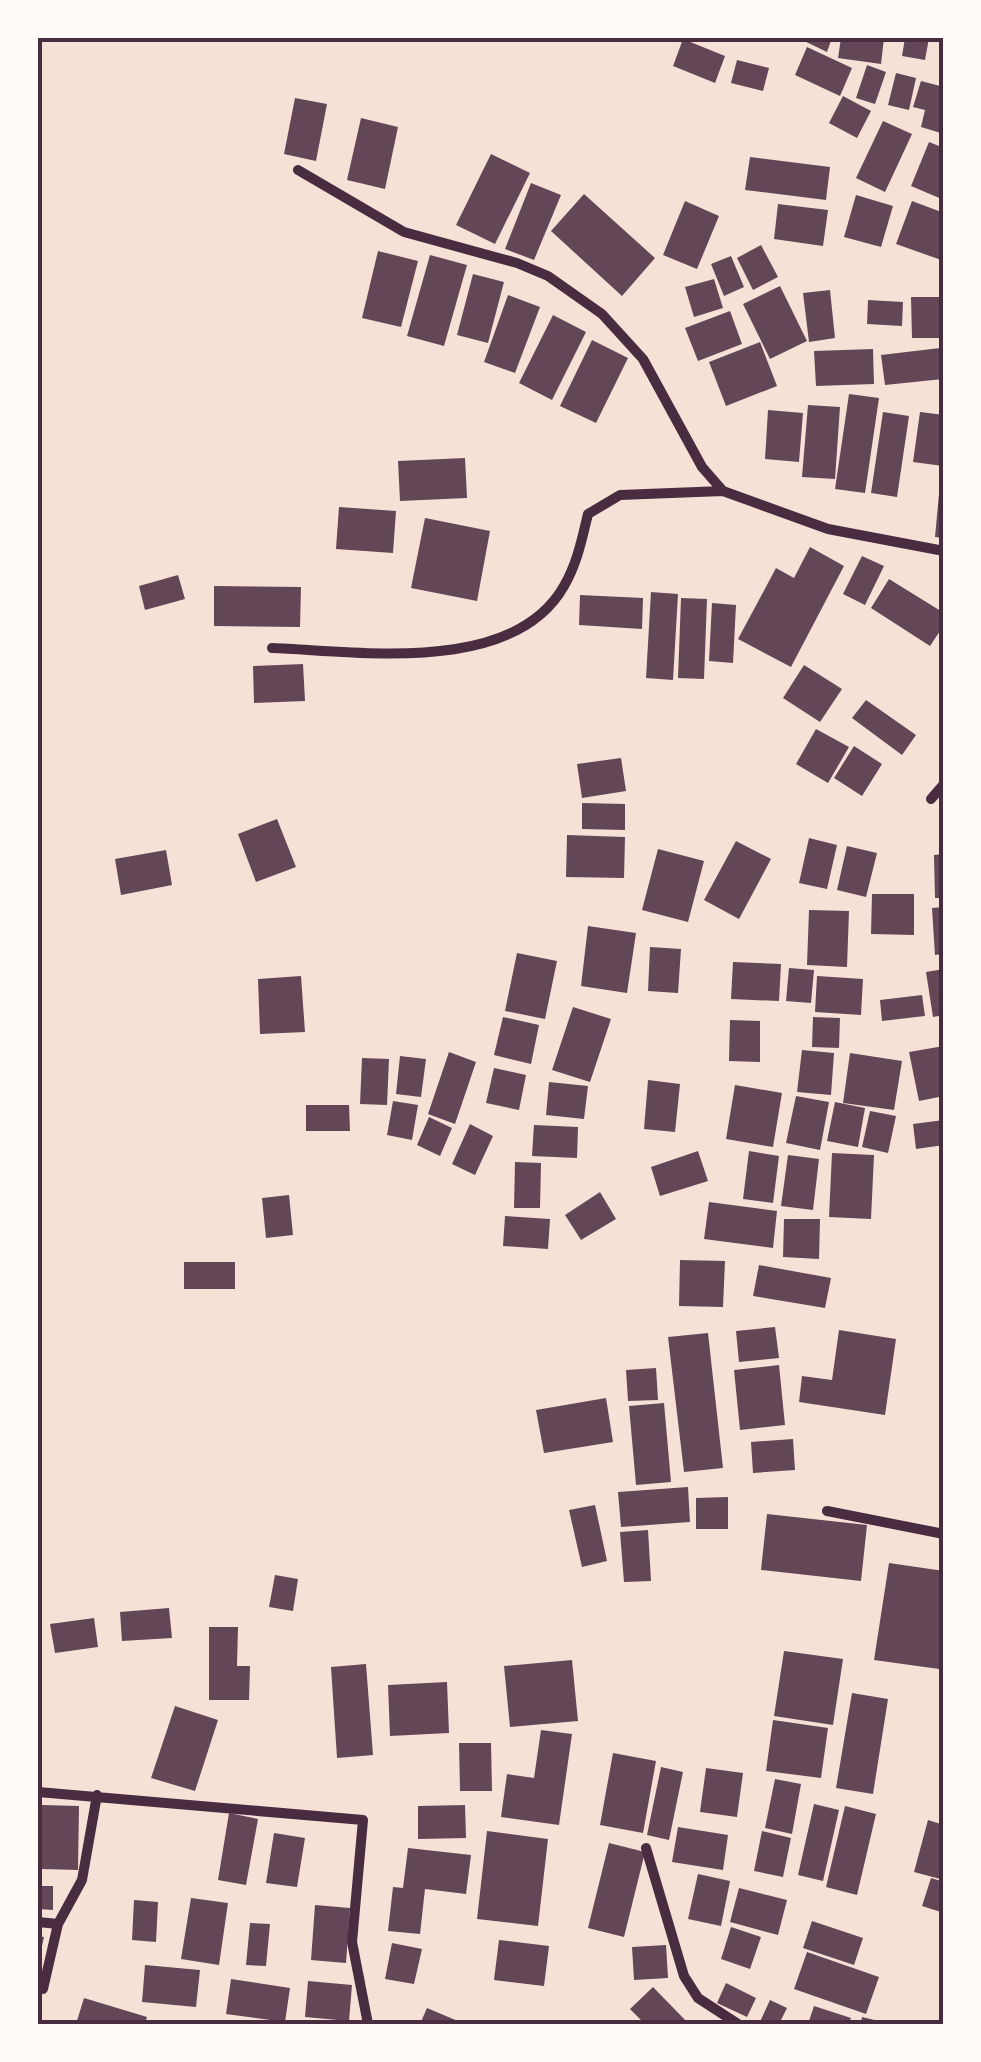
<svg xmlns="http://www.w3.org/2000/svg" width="981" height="2062" font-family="'Asap Condensed',sans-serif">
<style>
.building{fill:#644757}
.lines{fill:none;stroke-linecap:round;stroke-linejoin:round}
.minor{stroke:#4a2c40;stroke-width:10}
.neatline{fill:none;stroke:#4a2c40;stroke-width:4}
</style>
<rect width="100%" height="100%" fill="#f7e1d7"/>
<path class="building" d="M798 38H832L827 52Z
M841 38H884L881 64 838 58Z
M905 38H929L925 60 902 56Z
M683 39 725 56 715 83 673 66Z
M807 47 852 68 840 96 795 75Z
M737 60 769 68 763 91 731 83Z
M867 65 886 72 875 104 856 98Z
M896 73 916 78 909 110 888 105Z
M921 81 944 87V134L921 127 925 110 913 107Z
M843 96 871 111 857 138 829 123Z
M295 98 327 104 316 161 284 154Z
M361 118 398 127 385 189 347 180Z
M883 121 912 134 885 192 856 178Z
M929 142 944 148V200L911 186Z
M491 154 530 173 495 244 456 225Z
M750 157 830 167 826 200 745 190Z
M531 183 561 195 534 260 505 249Z
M584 194 655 258 622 296 551 231Z
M856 195 893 206 881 247 844 237Z
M685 201 719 216 697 269 663 255Z
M912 201 944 213V261L896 244Z
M778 204 828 210 823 246 774 239Z
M761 245 778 277 753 290 737 258Z
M378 251 418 261 401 327 362 318Z
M430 255 467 265 444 346 407 336Z
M731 256 744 287 724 296 711 264Z
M473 274 504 282 488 343 457 335Z
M714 279 723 308 694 317 685 287Z
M780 286 807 341 770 359 743 304Z
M830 290 835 338 809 342 803 293Z
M508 295 540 307 515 373 484 362Z
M911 297H944V338H912Z
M868 300 903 302 902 326 867 324Z
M730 311 742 344 698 361 685 328Z
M553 315 586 332 552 400 519 383Z
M592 340 628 358 596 423 560 406Z
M760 342 777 386 726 406 709 362Z
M940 348 943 379 885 385 881 355Z
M873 349 874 384 816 386 814 351Z
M849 394 879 398 865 493 835 489Z
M808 405 840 407 835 479 802 477Z
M768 410 803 413 799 462 765 459Z
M883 412 909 416 897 497 871 493Z
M920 412 944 415 943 466 913 462Z
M465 458 467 498 400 501 398 461Z
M939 494H944V538L935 537Z
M339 507 396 511 393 553 336 549Z
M425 518 490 531 477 601 411 588Z
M810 547 844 566 791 667 738 639 776 568 794 578Z
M862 556 884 566 865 605 843 594Z
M178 575 185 599 145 610 139 586Z
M889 579 944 613V625L930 646 871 608Z
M214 586 301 587 300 627 214 626Z
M651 592 678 594 673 680 646 678Z
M580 595 643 598 642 629 579 625Z
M681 598 707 599 704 679 678 678Z
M712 603 736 605 733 663 709 661Z
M303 664 305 701 254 703 253 666Z
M804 665 842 689 820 722 783 698Z
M866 700 916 735 902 755 852 718Z
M816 729 849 747 828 783 796 764Z
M854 746 882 764 862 796 834 778Z
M621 758 626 791 582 798 577 764Z
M582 803 625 804V830L582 829Z
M277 819 296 867 256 882 238 834Z
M567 835 625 837 624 878 566 877Z
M809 838 837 845 827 889 799 883Z
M736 841 771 859 739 919 704 900Z
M847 846 877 853 866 897 837 890Z
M658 849 704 861 688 922 642 910Z
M166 850 172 885 121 895 115 859Z
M944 854V898H935L934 855Z
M872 894H914V935L871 934Z
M944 907V954L935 955 932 908Z
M809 910 849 911 847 967 807 965Z
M588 926 636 933 627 993 581 986Z
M650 947 681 949 678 993 648 991Z
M517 953 557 961 545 1019 505 1011Z
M733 962 781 964 779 1001 731 999Z
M789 968 814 970 811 1003 786 1001Z
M944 969V1015L933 1017 926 972Z
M301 976 305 1032 260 1034 258 979Z
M817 976 863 979 861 1015 815 1012Z
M922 995 925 1016 882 1021 880 1000Z
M573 1007 611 1019 590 1082 552 1070Z
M503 1017 539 1025 531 1064 494 1055Z
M813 1017 840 1018 839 1048 812 1047Z
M730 1020 760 1021V1062L729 1061Z
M944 1046V1096L919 1101 909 1052Z
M802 1050 834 1053 831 1095 797 1092Z
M449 1052 476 1062 455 1124 428 1114Z
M850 1053 902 1061 894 1110 843 1103Z
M400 1056 426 1059 421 1097 396 1094Z
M362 1058 389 1059 387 1105 360 1104Z
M494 1068 526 1075 519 1110 486 1103Z
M648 1080 680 1084 675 1132 644 1129Z
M549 1082 588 1086 584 1119 546 1115Z
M735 1085 782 1093 773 1147 726 1139Z
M796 1096 829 1102 820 1150 786 1143Z
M393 1101 418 1105 412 1140 387 1135Z
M835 1102 865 1108 858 1147 827 1141Z
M306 1105H349L350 1131H306Z
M870 1111 896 1116 888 1153 862 1147Z
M429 1117 452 1128 440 1156 417 1145Z
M944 1120V1145L916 1149 913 1124Z
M470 1124 493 1136 475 1175 452 1164Z
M534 1125 578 1127 577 1158 532 1156Z
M698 1151 708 1181 660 1196 651 1167Z
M749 1151 779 1156 773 1203 743 1199Z
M832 1153 874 1155 871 1219 829 1217Z
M788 1155 819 1159 813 1210 781 1206Z
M515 1162 541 1163 540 1208H514Z
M600 1192 616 1219 581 1240 565 1215Z
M289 1195 293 1235 266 1238 262 1198Z
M709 1202 777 1211 773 1248 704 1239Z
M505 1216 550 1219 548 1249 503 1246Z
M784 1219H820L819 1259 783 1257Z
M680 1260 725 1261 723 1307 679 1306Z
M184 1262H235V1289H184Z
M759 1265 831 1278 825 1308 753 1296Z
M775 1327 779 1358 739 1362 736 1331Z
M839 1330 896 1339 885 1415 799 1402 802 1376 832 1380Z
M708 1333 723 1468 684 1472 668 1337Z
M779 1365 785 1425 740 1430 734 1370Z
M656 1368 658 1400 628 1401 626 1370Z
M606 1398 613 1442 544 1453 536 1410Z
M664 1403 671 1482 636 1485 629 1406Z
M793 1439 795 1470 753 1473 751 1442Z
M688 1487 690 1522 621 1527 618 1492Z
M728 1497V1529H696V1498Z
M595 1505 607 1561 582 1567 569 1510Z
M767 1514 867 1525 861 1581 761 1570Z
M648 1530 651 1581 624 1582 620 1532Z
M889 1563 944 1571 939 1669 874 1660Z
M275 1575 298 1579 293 1611 269 1607Z
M169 1608 172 1638 122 1641 120 1612Z
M94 1618 98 1647 55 1653 50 1624Z
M209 1627H238L237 1666H250L249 1700H209Z
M784 1651 843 1659 833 1725 774 1716Z
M572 1660 578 1721 510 1727 504 1666Z
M366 1664 373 1755 337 1758 331 1667Z
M447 1682 449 1733 390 1736 388 1685Z
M852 1693 888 1699 873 1794 836 1788Z
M175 1706 218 1720 195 1791 151 1778Z
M773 1720 828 1728 821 1778 766 1771Z
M541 1730 572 1734 559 1825 501 1817 507 1774 534 1778Z
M459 1743H491L492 1791H460Z
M613 1753 656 1761 643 1833 600 1825Z
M661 1767 683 1772 669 1840 647 1835Z
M706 1768 743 1773 737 1817 700 1812Z
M775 1779 801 1784 792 1834 765 1828Z
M814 1804 839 1810 823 1881 798 1875Z
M42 1805 79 1806 78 1870 41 1869Z
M465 1805 466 1838 418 1839V1806Z
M845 1806 876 1814 857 1895 826 1887Z
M229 1813 258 1819 246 1885 218 1880Z
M928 1820 944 1825V1880L914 1872Z
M678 1827 728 1835 723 1870 672 1862Z
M487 1831 548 1839 538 1926 477 1919Z
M762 1831 791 1838 783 1877 754 1871Z
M274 1833 305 1838 297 1887 266 1883Z
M609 1843 645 1852 624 1937 588 1928Z
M408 1848 471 1855 466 1894 425 1889 420 1934 388 1931 393 1887 403 1888Z
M698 1874 730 1881 721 1926 688 1919Z
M931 1878 944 1882V1913L922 1906Z
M38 1886H53V1910L38 1909Z
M739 1888 787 1900 778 1935 730 1922Z
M191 1898 228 1903 219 1965 181 1959Z
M134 1900 158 1902 156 1942 132 1940Z
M315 1905 350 1908 346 1963 311 1960Z
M812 1921 863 1938 854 1965 803 1948Z
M250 1923 270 1924 266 1966 246 1965Z
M731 1927 761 1937 750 1969 721 1959Z
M38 1936 44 1937 39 1960H38Z
M499 1940 549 1946 544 1986 494 1980Z
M392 1943 422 1949 414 1984 385 1979Z
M666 1945 668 1978 634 1980 632 1947Z
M807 1952 879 1977 866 2014 794 1989Z
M145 1965 200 1970 196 2007 142 2002Z
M231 1979 290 1988 285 2022 226 2014Z
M308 1981 352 1985 349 2021 305 2017Z
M726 1983 756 1998 747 2017 717 2003Z
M653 1987 689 2024H645L630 2009Z
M84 1998 147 2017 145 2024H76Z
M770 2000 787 2008 779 2024H759Z
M814 2006 851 2018 849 2024H808Z
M427 2008 465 2024H420Z
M862 2017 887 2023V2024H861Z"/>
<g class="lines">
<path class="minor" d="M298 170 404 232 517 263 548 276 602 314 643 359 702 467 723 491 828 529 944 551
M272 648C358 651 513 676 564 586 577 564 582 539 588 514L620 495 723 491
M931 799 944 784
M827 1511 944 1534
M38 1792 363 1820 352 1942 368 2024
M646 1848 684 1976 698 1998 738 2024
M38 1922 58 1924
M43 1989 58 1924 82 1880 97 1795"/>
</g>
<rect width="981" height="2062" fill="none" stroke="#fffaf5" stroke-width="80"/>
<rect x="40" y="40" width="901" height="1982" class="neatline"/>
</svg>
